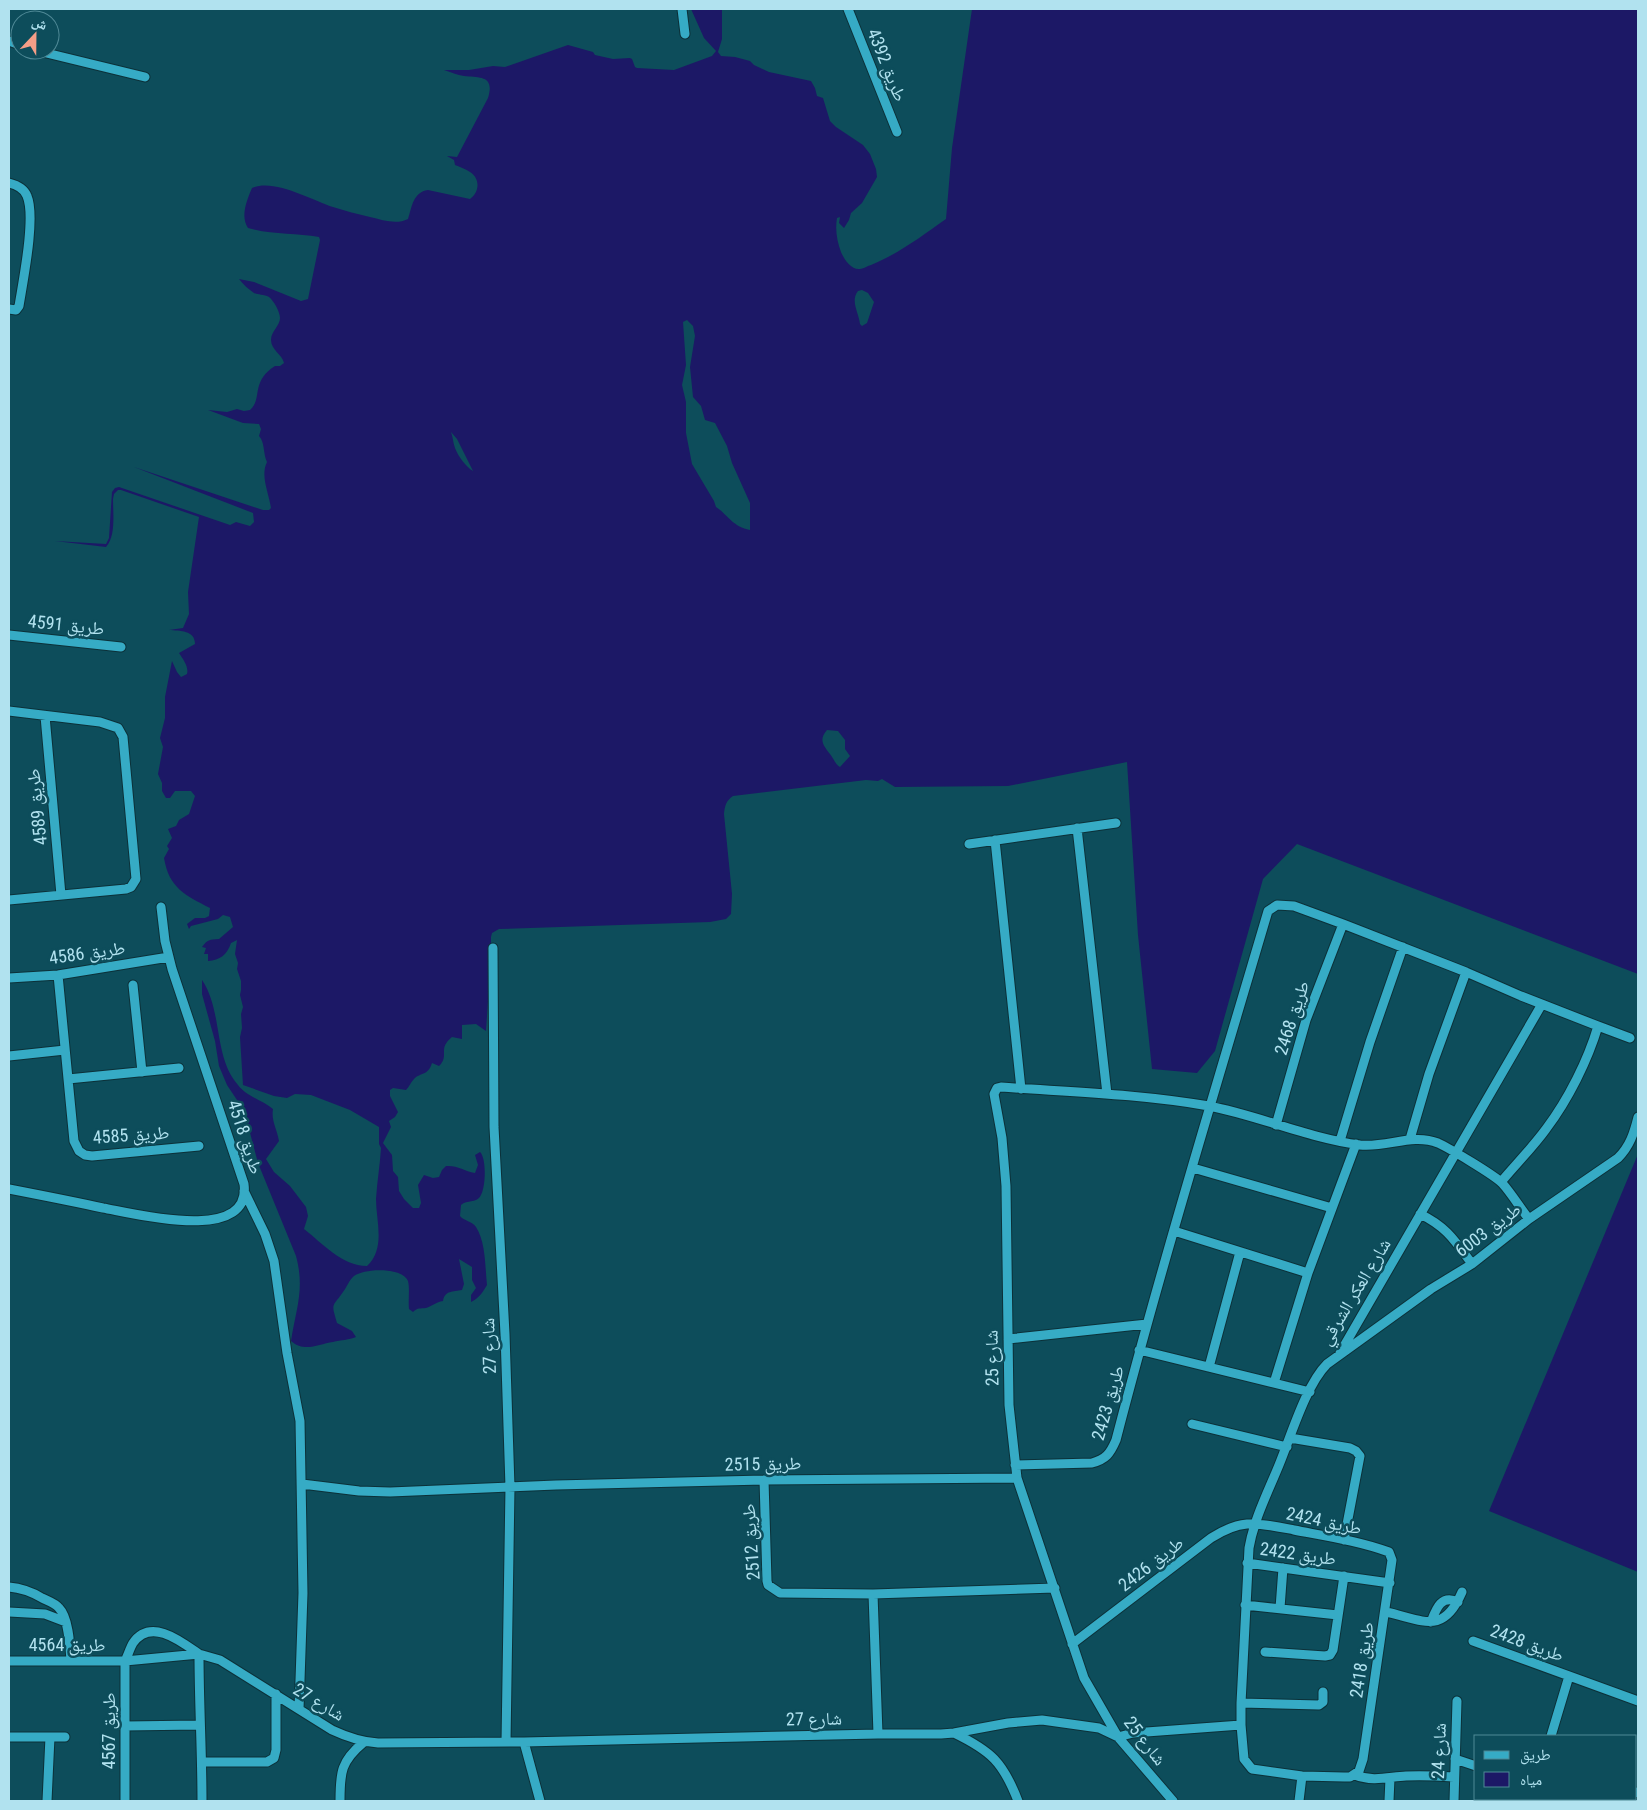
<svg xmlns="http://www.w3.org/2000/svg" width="1647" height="1810" font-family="'Roboto Condensed','Noto Naskh Arabic',sans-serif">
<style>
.water{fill:#1c1866;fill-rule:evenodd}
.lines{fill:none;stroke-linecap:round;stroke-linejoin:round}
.minor-casing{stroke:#0c3139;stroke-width:11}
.minor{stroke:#36abc5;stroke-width:9}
.labels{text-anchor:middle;stroke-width:5;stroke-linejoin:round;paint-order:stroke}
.street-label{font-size:18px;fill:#b1e2ef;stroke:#0d4d5b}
</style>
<rect width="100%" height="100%" fill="#0d4d5b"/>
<path class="water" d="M691 9H722V39L718 52 721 56 735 57 750 61 754 65 769 72 811 81 815 88 817 96 823 98 830 121 836 127 863 145 870 154 876 169 877 177 862 203 851 213 849 220 844 228 839 223 840 217 837 218C835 230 837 241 841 252 844 259 851 270 860 269 863 269 867 266 871 265 898 254 922 236 946 219L952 148 972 9H1638V974L1297 844 1263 879 1215 1051 1197 1073 1152 1069 1138 935 1127 762 1008 786 895 787 882 779 878 781 866 780 733 796C726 801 725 805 724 814L732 894 731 914 726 919 710 922 499 929 492 933 491 937V945L488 958 490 971 486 1031 476 1024 462 1025V1039L452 1037C437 1049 450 1055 439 1066L432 1063C428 1076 421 1072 414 1079 411 1082 409 1087 406 1090L393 1088 390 1090V1096L398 1112 395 1117 389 1121 391 1127 383 1143 392 1155 393 1171 398 1177 399 1191 404 1199 413 1208H419L421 1203 418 1185 424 1175 433 1178 439 1177 442 1170 446 1166C457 1165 464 1171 475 1173L478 1165 475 1155 480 1152C487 1158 486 1192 479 1198 474 1203 466 1200 461 1205L460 1216C464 1221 472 1221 476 1227 486 1243 485 1267 487 1285 483 1292 479 1298 471 1302V1295L476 1288 472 1280V1267L459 1259 464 1284 462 1290C453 1292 445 1290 443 1301 436 1302 432 1306 426 1308 420 1309 418 1307 413 1312L409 1309C408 1301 410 1289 408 1281 403 1267 364 1268 354 1276 349 1280 347 1287 343 1292 332 1308 331 1302 337 1323L352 1331 356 1337C349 1340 341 1340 333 1342 318 1344 305 1353 291 1341 296 1309 305 1289 296 1256L258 1163 249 1129 239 1103 227 1085 219 1066 215 1041 202 994V980C223 1011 213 1056 238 1085 246 1096 262 1100 273 1109 271 1121 277 1129 279 1141L266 1159 274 1172 290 1186 306 1207 308 1216 304 1229C322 1243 342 1266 367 1266 386 1248 376 1221 376 1199 377 1182 380 1165 381 1148L379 1144V1127L350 1110 311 1095 295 1094 287 1098 274 1096 243 1085 240 1037 242 1028 241 1014 243 1007 240 995 241 990V981L237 969 238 963 235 954 237 940 231 943C227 955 220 960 208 961V954H204L206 948 202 947C208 939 209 940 219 939L233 927 230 917 223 915 218 919 191 926 189 929 187 924 195 918H205L209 916 210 908C185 895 169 888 164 858L169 849 167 846 172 838 168 829 176 826 179 820 189 814 195 796 191 791H175L170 798H166L162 791V783L158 774 163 747 160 738 165 718V697L172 661 177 672 181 677 187 674C189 667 183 659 179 653L195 644C195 630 180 631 169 630L183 628 189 614 188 592 199 517 121 490H118L114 494 113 499C113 513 116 536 106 547L55 541 106 544 109 538 112 492 115 488 119 487 230 525 236 522 250 526 254 522 253 513 134 467 263 510H269L271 508C269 493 260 476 267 462 263 454 265 442 259 436L261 429 259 424 243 423 208 410 227 412 237 409 244 411 250 410C263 399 250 382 275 366H280L284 363C282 354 271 350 271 340 271 331 280 326 280 318 280 312 274 301 269 297 264 294 258 295 254 293 248 289 243 284 239 279L254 282 301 301 308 299 320 240 319 237C296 233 271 235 248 228 240 216 247 200 252 188 273 178 312 200 333 207 345 211 358 214 370 217 383 220 396 225 408 219 412 207 413 192 428 190L470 199C479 193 481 179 470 172 466 169 460 167 455 165L454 160 447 156 457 157 488 98C495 75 480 78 464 76 457 75 451 72 444 70H469L493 66 505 67 568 45 593 52 595 55 613 59 630 58 632 59 635 67 637 68 674 70 712 56 716 51 704 38ZM862 290 868 293 874 302 867 323 862 326 860 324C859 313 850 301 858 291ZM687 320 693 326 695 336 690 367 693 397 701 406 705 420 715 423 727 446 732 463 750 503V530C733 527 728 515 716 507L714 501 692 464 686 433V402L682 385 686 365 683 322ZM451 432 457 439 473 471C466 467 458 456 455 448 453 443 453 437 451 432ZM827 730 838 731 845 740V749L850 756 840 767C835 764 834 759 830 754 824 746 818 740 827 730Z
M1638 1154V1572L1489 1511Z"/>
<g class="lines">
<g class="minor-casing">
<path id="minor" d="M682 9 685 34
M848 9 897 132
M9 41 20 45
M34 50 145 77
M9 183C17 185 24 188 27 196 36 217 23 281 19 306L16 310 9 309
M9 635 121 647
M9 711 100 722 118 728 123 737 136 879 131 887 126 889 9 900
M45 716 61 895
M1077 828 1107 1094
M995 840 1021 1089
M969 844 1116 823
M493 948 494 1127 505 1334 510 1487 506 1742
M1466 972 1521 996 1598 1026
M58 975 74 1141 79 1151 85 1155 92 1156 199 1146
M9 978 58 975 169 957
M133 985 142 1072
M9 1056 65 1050
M68 1079 179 1068
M1276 1125 1306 1020 1343 924
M1340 1141 1370 1042 1403 947
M1193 1168 1332 1208
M1501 1182C1516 1164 1533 1147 1546 1129 1568 1100 1588 1060 1598 1026L1630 1038
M9 1189C40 1195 71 1201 103 1208 132 1213 252 1245 244 1184L172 969 165 941 161 907
M244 1191 265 1234 274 1261 287 1353 300 1421 303 1593 299 1709
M1420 1214C1447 1227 1455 1241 1472 1264
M1174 1231 1308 1273
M1008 1339 1147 1324
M1139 1350 1310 1392
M1340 1353 1542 1004
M1209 1367 1240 1252
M1274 1383 1308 1273 1356 1144
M1192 1424 1287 1447
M1290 1438 1350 1448 1356 1451 1360 1456 1344 1540
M1015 1465 1092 1463C1106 1459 1110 1454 1116 1440 1162 1263 1216 1087 1268 911L1277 905 1294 906 1343 924 1466 972 1429 1074 1410 1139
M764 1480 767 1581 768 1585 780 1593 873 1594 1055 1588
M302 1484 359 1491 390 1492 556 1485 764 1480 1017 1478
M1247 1563 1390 1583
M9 1587C21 1588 32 1592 42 1598 48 1601 55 1603 59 1608 69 1618 70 1647 71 1661
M873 1594 878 1734
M1245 1605 1338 1615
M1280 1608 1283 1568
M9 1612 45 1614 66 1622
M1386 1612C1423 1620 1443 1636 1462 1592
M1431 1622C1436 1609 1441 1594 1458 1602
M1473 1641 1638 1701
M1072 1644 1211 1538C1222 1531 1234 1525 1247 1524 1262 1523 1279 1527 1294 1530 1325 1536 1359 1541 1389 1552L1392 1560 1363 1759 1359 1771 1350 1777H1344L1302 1776 1252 1769 1244 1759 1241 1725V1703L1249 1548C1254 1519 1268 1492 1279 1465 1291 1436 1306 1385 1327 1364L1431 1289 1472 1264 1529 1219 1618 1158C1630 1146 1634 1133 1638 1117
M1265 1652 1325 1656 1330 1655 1333 1650 1344 1576
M9 1661H125L199 1654 220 1660 332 1730C347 1737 361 1742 378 1743L524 1742 878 1734H941L954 1733 1008 1723 1042 1720 1099 1728 1118 1737 1133 1733 1241 1725
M1241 1703 1319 1705 1323 1702V1692
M125 1726 199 1725
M954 1733C991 1751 1003 1762 1018 1801
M1551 1736 1569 1676
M9 1737H65
M524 1742 540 1801
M1455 1759 1476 1766
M202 1762H267L274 1758 276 1750V1694
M1355 1775C1373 1782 1388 1777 1406 1776 1422 1775 1439 1776 1454 1777
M1636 1792 1638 1793
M47 1801 50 1737
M125 1801V1661C128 1655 130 1648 133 1643 151 1617 182 1642 199 1654 199 1703 202 1752 202 1801
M340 1801C340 1772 341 1761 364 1742
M1173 1801 1118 1737 1084 1678 1017 1478 1009 1405 1006 1186 1002 1138 994 1094 997 1088 1001 1087C1070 1092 1140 1094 1209 1106 1260 1116 1308 1138 1360 1145 1387 1148 1412 1133 1438 1143 1449 1148 1494 1175 1502 1183 1512 1194 1520 1208 1529 1219
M1299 1801 1302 1776
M1389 1801 1390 1778
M1454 1801 1457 1701"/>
</g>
<use href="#minor" class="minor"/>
</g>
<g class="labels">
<g class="street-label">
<text transform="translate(887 65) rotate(68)" y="6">طريق 4392</text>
<text transform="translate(66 625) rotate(6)" y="6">طريق 4591</text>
<text transform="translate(37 807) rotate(-96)" y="6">طريق 4589</text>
<text transform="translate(87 953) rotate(-8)" y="6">طريق 4586</text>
<text transform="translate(1292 1018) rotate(-72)" y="6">طريق 2468</text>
<text transform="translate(131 1135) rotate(-4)" y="6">طريق 4585</text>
<text transform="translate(245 1137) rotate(72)" y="6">طريق 4518</text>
<text transform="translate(1488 1230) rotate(-37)" y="6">طريق 6003</text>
<text transform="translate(1355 1292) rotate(-59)" y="6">شارع العكر الشرقي</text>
<text transform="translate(489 1346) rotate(-92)" y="6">شارع 27</text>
<text transform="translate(992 1358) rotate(-91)" y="6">شارع 25</text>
<text transform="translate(1108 1403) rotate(-74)" y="6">طريق 2423</text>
<text transform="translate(763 1464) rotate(-1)" y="6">طريق 2515</text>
<text transform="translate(1324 1521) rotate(12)" y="6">طريق 2424</text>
<text transform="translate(751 1542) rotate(-94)" y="6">طريق 2512</text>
<text transform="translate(1298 1554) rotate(8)" y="6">طريق 2422</text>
<text transform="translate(1151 1564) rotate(-38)" y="6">طريق 2426</text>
<text transform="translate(1527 1643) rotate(20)" y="6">طريق 2428</text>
<text x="67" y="1651">طريق 4564</text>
<text transform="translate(1362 1660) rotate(-81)" y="6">طريق 2418</text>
<text transform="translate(319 1702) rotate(31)" y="6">شارع 27</text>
<text transform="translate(814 1719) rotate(-1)" y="6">شارع 27</text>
<text transform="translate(109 1731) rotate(-90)" y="6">طريق 4567</text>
<text transform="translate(1145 1741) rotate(52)" y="6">شارع 25</text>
<text transform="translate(1439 1751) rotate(-88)" y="6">شارع 24</text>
</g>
</g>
<rect width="1647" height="1810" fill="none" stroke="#b1e2ef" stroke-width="20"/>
<rect x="1474" y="1735" width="162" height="65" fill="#0d4d5b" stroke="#4f8996"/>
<rect x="1484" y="1751" width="25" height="8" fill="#36abc5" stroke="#4f8996"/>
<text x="1520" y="1760" font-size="15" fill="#b1e2ef">طريق</text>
<rect x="1484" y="1772" width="25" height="15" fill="#1c1866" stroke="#4f8996"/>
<text x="1520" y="1785" font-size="15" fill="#b1e2ef">مياه</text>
<g transform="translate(35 35) rotate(22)"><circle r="24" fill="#0d4d5b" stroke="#4f8996"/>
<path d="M0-4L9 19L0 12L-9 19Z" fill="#f49e87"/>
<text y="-8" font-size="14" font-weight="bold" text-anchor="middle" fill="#b1e2ef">ش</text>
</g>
</svg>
